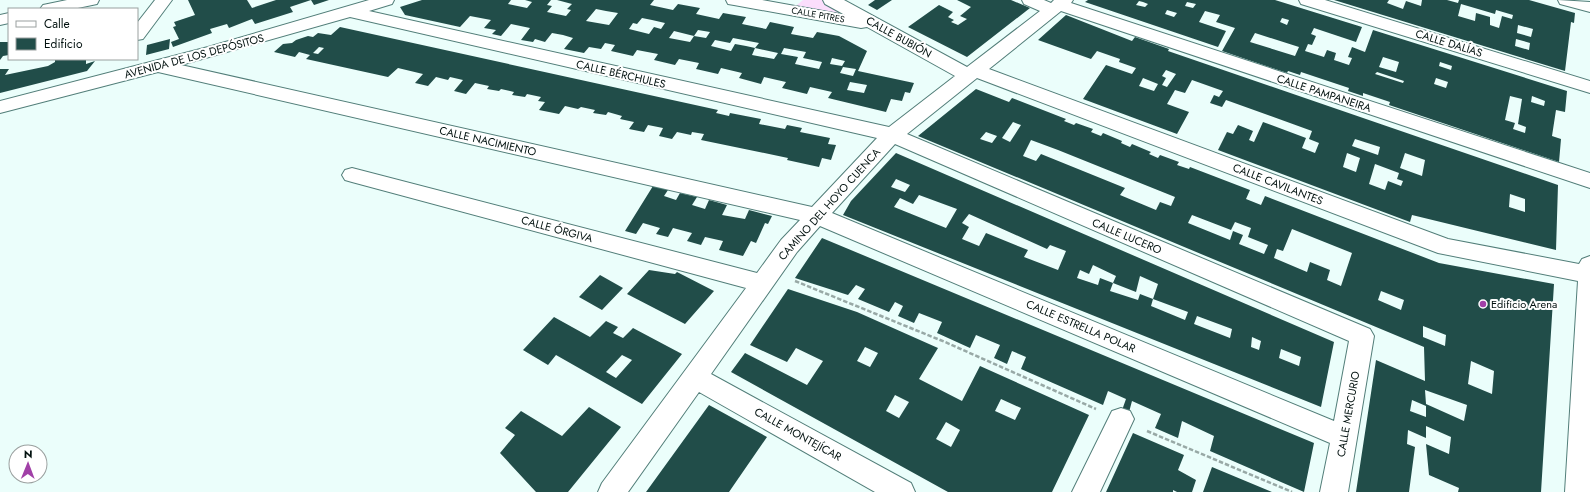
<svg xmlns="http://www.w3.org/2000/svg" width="1590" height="492" font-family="Jost,sans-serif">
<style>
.green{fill:#fbdefc}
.building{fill:#214d49;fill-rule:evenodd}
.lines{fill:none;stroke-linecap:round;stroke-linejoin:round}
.street-casing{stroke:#527e79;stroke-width:2}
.path{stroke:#98a9a6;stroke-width:2.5;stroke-dasharray:4.5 2;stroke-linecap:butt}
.street{fill:#fff;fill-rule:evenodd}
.poi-dot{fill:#a140a7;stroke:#fff;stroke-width:1.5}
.labels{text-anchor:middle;stroke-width:4;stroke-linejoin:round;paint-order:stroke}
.far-street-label{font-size:9px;fill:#02110f;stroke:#fff}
.street-label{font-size:11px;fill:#02110f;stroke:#fff}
.poi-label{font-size:11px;fill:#02110f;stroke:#fff;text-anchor:start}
</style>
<rect width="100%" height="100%" fill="#ebfefb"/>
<path class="green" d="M803 0H831L879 26 791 10Z"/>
<path class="building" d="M188 0H247L252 8 276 0H311L290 7 293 12 255 24 252 19 229 28 227 24 210 29 212 33 173 47 171 42 179 39 173 27 176 26 174 22 195 15Z
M311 0H329L314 5Z
M422 0H511L508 4 527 8 532 2 525 0H551L547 5 552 6 547 12 566 16 571 10 567 9 572 4 557 0H654L650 5 673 10 678 4 700 8 696 14 719 19 723 13 746 17 742 24 766 29 770 22 794 27 791 34 813 38 817 32 839 36 867 51 858 71 914 83 910 93 905 92 902 101 891 99 886 112 828 98 832 92 810 87 807 94 782 88 786 82 777 80 764 77 761 84 739 78 742 73 721 68 718 74 696 69 699 63 679 59 675 65 654 60 658 54 637 50 633 56 611 51 615 45 605 43 601 49 589 47 584 53 564 49 573 38 563 35 552 33 545 42 535 39 533 42 521 40 530 28 511 24 501 36 492 34 496 30 484 28 491 20 470 16 460 27 405 15 400 7ZM596 9 606 11 618 13 609 25 586 21ZM642 18 652 20 665 23 661 29 654 27 649 34 629 29 633 23 637 24ZM698 30 710 32 706 38 694 36 690 42 669 38 674 31 694 36ZM733 38 759 43 755 48 778 53 774 59 752 55 755 48 746 46 735 44 731 51 711 46 715 40 730 43ZM784 48 806 52 803 58 822 62 819 69 795 64 798 57 781 54ZM832 58 845 61 842 66 830 64ZM843 67 856 69 853 76 840 73ZM850 82 867 85 864 93 847 90Z
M875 0H892L877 10 868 5Z
M957 0H1011L1030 8 967 57 908 27 939 5 953 12 948 17 954 20 951 22 958 25 967 19 960 16 971 7Z
M1088 0H1275L1362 27 1356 42 1314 28 1311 34 1316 36 1312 45 1308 44 1305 51 1324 57 1327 50 1336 53 1334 60 1349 65 1352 58 1348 57 1352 47 1365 52 1373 30 1567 91 1565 112 1556 110 1552 136 1561 139 1559 162 1389 105 1390 102 1363 93V96L1348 91 1349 88 1301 72 1300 75 1288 71 1287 73 1222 51 1235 28 1216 22 1220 15 1205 11 1199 22 1226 31 1218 47 1085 2ZM1139 1 1143 2 1148 4 1145 7 1136 5ZM1187 2 1196 4 1193 8 1185 6ZM1167 10 1177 13 1174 17 1165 14ZM1282 18 1289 20 1287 25 1280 22ZM1255 33 1299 47 1295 56 1250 42ZM1383 57 1399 62 1396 72 1379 67ZM1440 62 1452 66 1451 70 1439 66ZM1377 72 1404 81 1403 83 1375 74ZM1436 78 1448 82 1446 88 1434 84ZM1510 96 1522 99 1518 124 1526 127 1525 133 1513 129 1515 123 1505 120ZM1532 96 1545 101 1544 106 1531 102Z
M1334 0H1389L1387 3 1403 9 1406 1 1421 6 1422 0H1447L1458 3 1459 0H1529L1575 13 1574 23 1571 22 1565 71ZM1461 4 1495 14 1496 10 1513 15 1512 19 1502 16 1499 28 1490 25V17L1476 13 1475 21 1458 16ZM1518 25 1533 29 1531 37 1517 33ZM1516 39 1530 43 1529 50 1515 46Z
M1066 15 1132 41 1135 37 1169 49 1168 51 1558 185 1556 250 1412 215 1410 222 1218 150 1227 132 1233 134 1238 125 1253 131 1249 140 1254 142 1263 122 1306 138 1302 148 1315 153 1319 143 1309 139 1312 131 1226 100 1222 107 1210 103 1214 95 1219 97 1223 91 1192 80 1185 93 1175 90 1167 104 1189 112 1177 134 1083 99 1106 65 1132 74 1136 68 1119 62 1120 59 1097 51 1091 59 1038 40ZM1166 70 1176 74 1167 87 1162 85 1166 78 1162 76ZM1143 78 1158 84 1154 91 1139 86ZM1355 139 1380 147 1378 155 1352 146ZM1347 153 1360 158 1356 172 1343 167ZM1405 153 1425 160 1422 176 1400 168ZM1375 164 1399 173 1397 179 1403 181 1401 186 1388 181 1385 190 1369 184ZM1510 194 1525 199V212L1509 207Z
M340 27 718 110 716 113 729 116 730 113 761 119 759 124 785 129 787 125 802 128 800 132 830 138 828 144 836 145 831 160 822 158 819 167 787 160 788 158 701 140 704 134 692 132 691 135 677 132 672 139 659 136 663 128 648 125 644 132 629 129 634 122 620 119 622 116 608 112 606 115 593 113 595 110 581 107 578 109 565 106 559 114 539 110 545 102 538 101 541 97 527 94 525 97 512 95 514 92 501 89 499 91 487 89 489 86 475 83 466 94 454 91 463 80 450 77 448 80 436 77 428 86 415 83 423 74 398 68 388 77 306 59 310 55 299 52 295 57 274 52 283 44 292 43 296 40 308 36 313 37 318 33 331 35ZM319 47 324 48 318 54 313 53Z
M170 39 169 49 146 55 147 45Z
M0 42H9V55L3 56 0 60Z
M55 59H86V64L95 61 87 71 0 93V69H9L5 75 48 66 55 62Z
M976 89 1009 102 1012 98 1066 119 1064 121 1074 125 1076 123 1093 129 1091 132 1101 136 1103 133 1122 141 1121 143 1130 147 1132 144 1151 152 1149 154 1158 158 1160 155 1179 162 1177 165 1189 169 1190 167 1250 190 1246 199 1261 205 1265 196 1439 263 1554 284 1541 492H1458L1459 488 1429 475 1426 444 1449 454 1451 437 1426 426V438L1408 430 1407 444 1415 447 1409 492H1356L1376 360 1425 381 1424 347 918 136ZM1013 122 1021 125 1010 142 1002 138ZM986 132 997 136 992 143 980 139ZM1031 140 1058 150 1175 197 1171 206 1160 202 1156 210 1120 195 1125 188 1041 154 1036 161 1023 156ZM1192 215 1231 230 1235 222 1251 228 1248 237 1268 245 1264 254 1239 244 1243 235 1233 231 1230 240 1188 223ZM1292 229 1352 253 1341 286 1327 280 1330 270 1310 262 1307 272 1274 258 1277 249 1283 251ZM1381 291 1404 300 1401 310 1378 300ZM1423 326 1446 335 1445 346 1423 337ZM1471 361 1494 371 1492 394 1468 384ZM1425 390 1467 405 1464 421 1426 404ZM1412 400 1426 406V417L1410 411Z
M896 153 1334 342 1321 407 843 215 851 201ZM896 179 910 185 905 192 891 187ZM919 195 957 209 946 228 894 207 900 198 913 204ZM969 214 1047 249 1050 245 1066 251 1058 270 1024 257 1028 250 986 233 979 246 962 239 969 227 962 223ZM1093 265 1116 276 1113 283 1136 292 1140 276 1158 284 1153 299 1188 312 1185 320 1151 306 1153 299 1140 294 1138 300 1110 291 1113 283 1100 278 1098 285 1077 278 1080 270 1089 274ZM1197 316 1232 329 1230 338 1194 324ZM1252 337 1261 341 1259 350 1251 347ZM1281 349 1301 357 1299 366 1279 358Z
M653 186 668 190 664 196 676 200 680 193 697 197 692 205 705 209 709 200 727 205 722 215 745 219 749 210 772 216 768 224 765 223 756 243 751 241 743 256 719 250 723 241 705 237 701 245 687 241 692 233 673 228 668 237 656 234 660 228 643 223 636 234 625 231Z
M822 238 1314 443 1304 492 1210 451 1214 436 1182 421 1178 438 1155 428 1161 414 1132 401 1128 416 1121 413 1126 399 1108 391 1103 405 1021 369 1026 357 1012 351 1007 364 994 358 1000 345 976 335 970 348 937 333 942 322 919 313 914 323 898 316 903 306 895 302 889 312 858 299 865 289 856 285 848 295 795 278Z
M649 270 675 274 677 272 714 291 685 324 627 294Z
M600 275 623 288 602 310 579 297Z
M788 289 857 312 938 348 919 379 962 401 980 366 1089 415 1052 492H948L731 372 745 353 807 385 823 361 796 348 787 362 750 345ZM865 347 878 353 870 367 857 361ZM895 395 909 402 899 418 886 411ZM1001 399 1021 408 1015 420 995 411ZM946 422 960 430 951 447 936 439Z
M554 317 590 337 606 321 618 327 613 333 623 338 633 328 682 354 642 404 556 355 548 365 523 350ZM622 355 632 360 616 378 606 372Z
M709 405 767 437 729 492H646Z
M589 407 621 427 568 492H536L500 453 515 435 505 428 521 411 562 436Z
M1133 433 1184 455 1178 470 1196 480 1192 492H1177L1173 490V492H1106Z
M1212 467 1272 492H1203Z"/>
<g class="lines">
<g class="street-casing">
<path id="street" d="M67 0H99L97 4 73 9H40L43 5Z
M155 0H172L143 39 137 40V23Z
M369 0H394L392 4 369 11 889 127 955 76 867 27 861 28 734 5 728 4 726 0H762L845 15 825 4 823 0H844L967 67 1040 11 1024 4 1022 0H1044L1051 3 1054 0H1073L1071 3 1590 173V188L1061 11 989 69 1448 239 1579 264 1582 259 1590 256V492H1565L1578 281 1438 253 977 78 907 134 1370 329 1374 336 1348 492H1320L1330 443 820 226 797 252 711 374 911 483 915 492H875L699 392 628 492H598L602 483 746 288 352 182 345 180 342 175 345 170 352 168 757 273 781 240 800 220 158 72 0 113V101L208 47ZM350 17 877 138 812 207 181 65ZM895 144 1349 341 1334 421 832 213Z
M1299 0H1325L1590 81V93L1301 4Z
M1558 0 1590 2V12L1560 4Z
M9 13V23L0 25V15Z
M1121 408 1130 411 1134 419 1100 492H1072L1112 411Z"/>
</g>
<path class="path" d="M795 281 945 342 1096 409
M1147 431 1292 492"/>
<use href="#street" class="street"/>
</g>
<circle class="poi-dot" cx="1483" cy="304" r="4"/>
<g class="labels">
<g class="far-street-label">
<text transform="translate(818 15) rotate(10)" y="3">CALLE PITRES</text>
</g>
<g class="street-label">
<text transform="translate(899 37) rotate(29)" y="4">CALLE BUBIÓN</text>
<text transform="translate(1449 43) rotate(17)" y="4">CALLE DALÍAS</text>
<text transform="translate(194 56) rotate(-15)" y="4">AVENIDA DE LOS DEPÓSITOS</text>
<text transform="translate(621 74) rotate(13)" y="4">CALLE BÉRCHULES</text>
<text transform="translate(1324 93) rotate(18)" y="4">CALLE PAMPANEIRA</text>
<text transform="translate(488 141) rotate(13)" y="4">CALLE NACIMIENTO</text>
<text transform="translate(1278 184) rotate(21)" y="4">CALLE CAVILANTES</text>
<text transform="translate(829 204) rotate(-48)" y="4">CAMINO DEL HOYO CUENCA</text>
<text transform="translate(557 229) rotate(15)" y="4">CALLE ÓRGIVA</text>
<text transform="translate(1127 236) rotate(23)" y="4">CALLE LUCERO</text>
<text transform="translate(1081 326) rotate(23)" y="4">CALLE ESTRELLA POLAR</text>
<text transform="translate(1348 414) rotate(-80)" y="4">CALLE MERCURIO</text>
<text transform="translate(798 434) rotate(29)" y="4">CALLE MONTEJÍCAR</text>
</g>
<g class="poi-label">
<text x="1491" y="308">Edificio Arena</text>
</g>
</g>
<rect x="8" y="8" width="130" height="52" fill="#ffffff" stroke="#9aa09f"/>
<rect x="16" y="21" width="20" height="6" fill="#ffffff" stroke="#9aa09f"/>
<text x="44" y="28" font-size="12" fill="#02110f">Calle</text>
<rect x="16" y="38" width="20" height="12" fill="#214d49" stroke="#9aa09f"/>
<text x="44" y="48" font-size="12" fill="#02110f">Edificio</text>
<g transform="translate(28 464) rotate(1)"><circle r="19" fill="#ffffff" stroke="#9aa09f"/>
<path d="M0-3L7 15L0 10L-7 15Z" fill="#a140a7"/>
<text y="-6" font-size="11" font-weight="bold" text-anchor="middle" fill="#02110f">N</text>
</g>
</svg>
